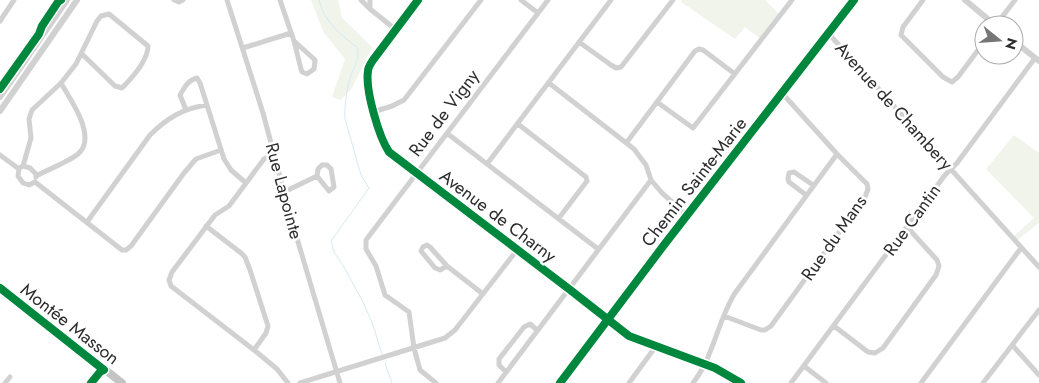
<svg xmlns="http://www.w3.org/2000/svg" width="1039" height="383" font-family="Jost,sans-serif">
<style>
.green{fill:#f0f4ea}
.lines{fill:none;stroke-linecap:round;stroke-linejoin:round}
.stream{stroke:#d5eaf2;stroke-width:1}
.minor{stroke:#d1d1d1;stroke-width:5}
.tertiary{stroke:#d1d1d1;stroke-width:6}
.primary{stroke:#c4c4c4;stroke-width:8}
.cycleway-casing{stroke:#fff;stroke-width:11}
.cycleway{stroke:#00873e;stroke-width:8}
.labels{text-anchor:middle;stroke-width:5;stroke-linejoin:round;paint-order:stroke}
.street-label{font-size:18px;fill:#2c2c2c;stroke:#fff}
</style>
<rect width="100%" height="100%" fill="#fff"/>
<path class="green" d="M311 0H338L342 18 372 47 352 88 341 100 332 97 345 59 324 33Z
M682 0H765L781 16 762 40 745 27 735 39 681 2Z
M1014 135 1039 153V223L1016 241 1013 237 1034 218 986 169Z"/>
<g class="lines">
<path class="stream" d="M319 0C324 22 341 35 358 48 358 63 356 62 351 75 347 87 344 106 345 119L361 175 369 188 331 241 334 252 344 267 363 302 373 325 382 354
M385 363 392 383"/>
<path class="minor" d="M174 0 179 2 183 0
M227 0 263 113 293 225 340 383
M280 0 294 41 301 69 302 72 307 74 314 69 315 60 294 41
M361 0 370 9 395 29
M418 0 373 60C371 63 368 67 368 71 365 90 379 137 389 152L569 289 629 336 715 368 741 383
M521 0 538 13
M923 0 903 27 901 35 943 77 952 82 958 77 984 42
M370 9V0
M0 21 14 0
M996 25 1015 0
M829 34 1039 267
M579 42 611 65 616 68 621 67 673 0
M243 48 291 33
M549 83 634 149 646 165 651 180 662 193 687 215
M657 102 693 128 792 0
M186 110 180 95C184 88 188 80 197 78L200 83 207 105
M373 112 392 106 404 100 481 0
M518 124 586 177 587 181 559 218
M448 134 598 249
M627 142 695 51 699 49 703 50 735 74
M274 154 264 159 229 206 215 215 172 272 169 280 171 286 254 350 277 369 288 383
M0 155 19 169
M487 164 611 0
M23 166 31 138 29 119 32 110 61 83 76 64 97 21 101 16 109 14 148 46C148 61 132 78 122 88L115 86 82 54
M21 167 23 166 30 168 36 174V177
M19 169 18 176 23 183 29 185 35 182
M36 176C49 169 68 162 78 154 98 137 70 99 61 83
M35 182 122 250H126L131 246 184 173 196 159 221 150
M284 192 317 176 318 169 322 165H327L331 169 334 187 329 191 317 176
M806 195 789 182 788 179 789 173 794 172 813 185
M87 222 150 135C167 118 184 108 207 105L224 159 231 170 246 183
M206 226 241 253 245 257 250 270 268 326 266 333 254 350
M447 266 440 270 435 268 421 251 423 247 427 245 430 247 447 266 483 294
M724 316 761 330H765L771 326 865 197 868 189 867 184 837 154 782 93
M834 326 868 352 875 353 883 348 936 275 939 266 937 260 907 227
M1013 346 1039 375
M804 366 826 383
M506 372 499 365V359L524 327 530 324 537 330
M5 383 10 377
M91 383 100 372 104 370
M300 383 445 338 455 330 517 250
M436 383 420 370 414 348 409 312 385 295 376 266 366 249V240L548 0
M498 383 651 180
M629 383 656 346
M693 383C714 356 717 322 735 293L837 154
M791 383 945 175 957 163 1035 58
M921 383 1021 248
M983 383 1039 310"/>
<path class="tertiary" d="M965 0 995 25
M1014 41 1039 61
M0 97 67 0
M0 111 77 0
M560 383 664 245 854 0"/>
<path class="primary" d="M0 288 122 383"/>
<g class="cycleway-casing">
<path id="cycleway" d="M418 0 373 60C371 63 368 67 368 71 365 90 379 137 389 152L569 289 629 336 715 368 741 383
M0 89 39 34 42 26 58 2 61 0
M0 288 104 370 100 372 91 383
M560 383 664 245 854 0"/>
</g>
<use href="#cycleway" class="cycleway"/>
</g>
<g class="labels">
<g class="street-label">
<text transform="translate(894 106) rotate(48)" y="6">Avenue de Chambery</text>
<text transform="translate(444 113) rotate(-53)" y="6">Rue de Vigny</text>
<text transform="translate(694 182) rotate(-52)" y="6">Chemin Sainte-Marie</text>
<text transform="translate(284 191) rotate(75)" y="6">Rue Lapointe</text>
<text transform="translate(498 216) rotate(37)" y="6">Avenue de Charny</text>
<text transform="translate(912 220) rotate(-54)" y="6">Rue Cantin</text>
<text transform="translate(834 238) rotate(-55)" y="6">Rue du Mans</text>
<text transform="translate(70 324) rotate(38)" y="6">Montée Masson</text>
</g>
</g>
<g transform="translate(999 40) rotate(107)"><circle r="24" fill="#ffffff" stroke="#ababab"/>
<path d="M0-4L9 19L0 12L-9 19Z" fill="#767676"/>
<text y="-8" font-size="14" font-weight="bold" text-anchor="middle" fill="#2c2c2c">N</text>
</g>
</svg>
